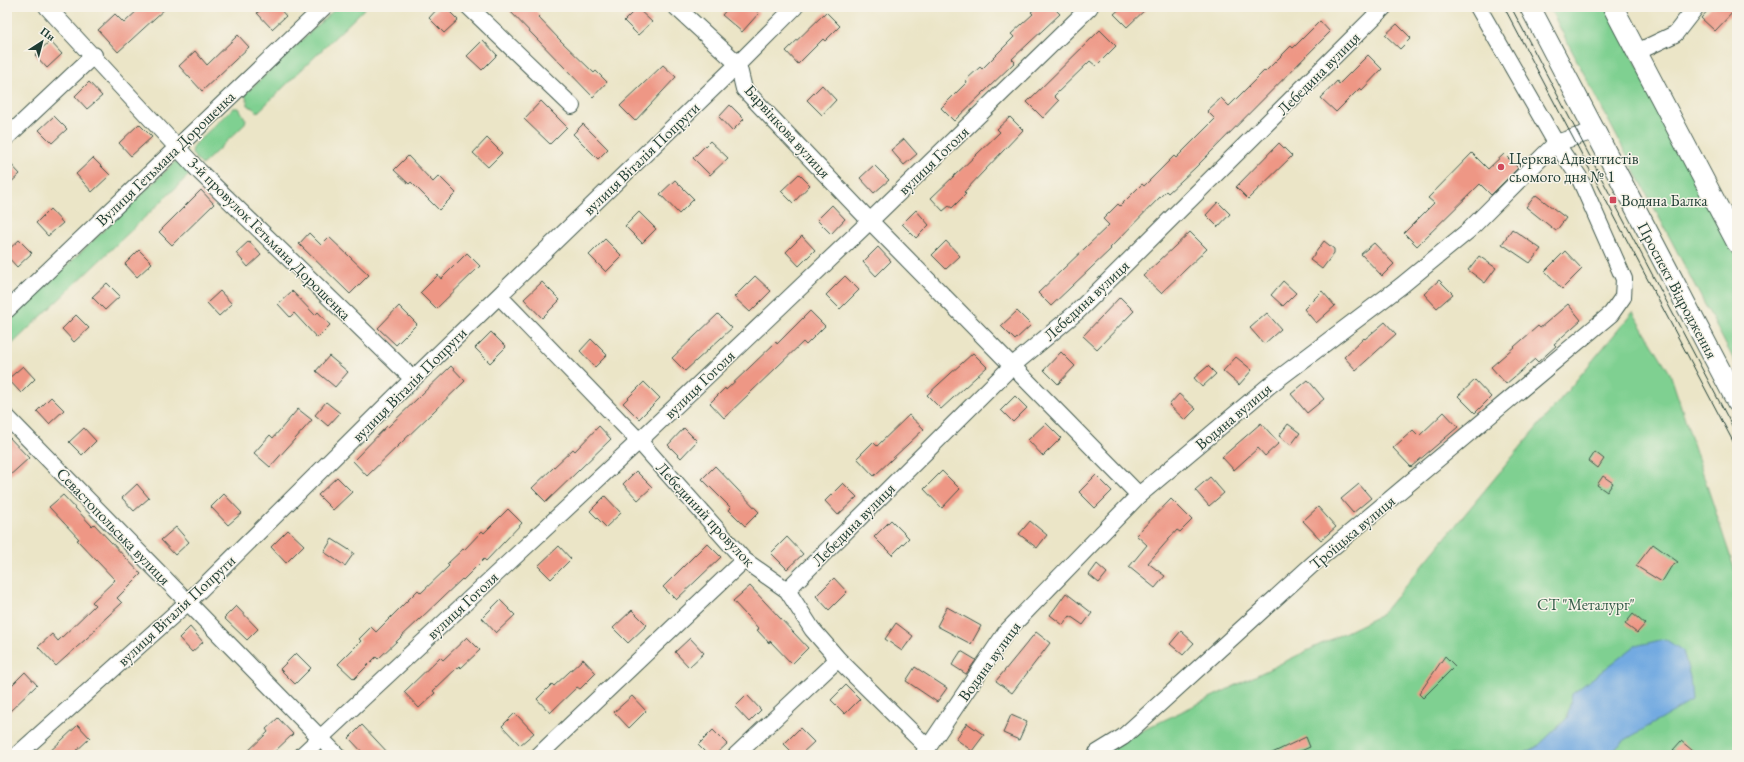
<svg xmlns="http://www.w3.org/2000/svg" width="1744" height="762" font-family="'EB Garamond',serif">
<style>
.green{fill:#7fd091;stroke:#4f8662}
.water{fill:#73aae1;stroke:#49748a}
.building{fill:#ee9785}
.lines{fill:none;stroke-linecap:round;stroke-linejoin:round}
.minor-casing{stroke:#3e564a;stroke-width:18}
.major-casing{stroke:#3e564a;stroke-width:22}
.minor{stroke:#fff;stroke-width:16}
.major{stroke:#fff;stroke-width:20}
.tram{stroke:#1f3d34;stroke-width:1}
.poi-dot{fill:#d1495b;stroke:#f7f3e8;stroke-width:1.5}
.labels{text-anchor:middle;stroke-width:3;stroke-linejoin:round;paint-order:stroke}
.street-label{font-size:16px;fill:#1f3d34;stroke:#f7f3e8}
.poi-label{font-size:16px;fill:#1f3d34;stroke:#f7f3e8;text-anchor:start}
.park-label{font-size:16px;fill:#325a47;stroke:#f7f3e8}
</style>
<rect width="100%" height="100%" fill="#f7f3e8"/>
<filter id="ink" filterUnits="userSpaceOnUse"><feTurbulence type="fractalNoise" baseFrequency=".025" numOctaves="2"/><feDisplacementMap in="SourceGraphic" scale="8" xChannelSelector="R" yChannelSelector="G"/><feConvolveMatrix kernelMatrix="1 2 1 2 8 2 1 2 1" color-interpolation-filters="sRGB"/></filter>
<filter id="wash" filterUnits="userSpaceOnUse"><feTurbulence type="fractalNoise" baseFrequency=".012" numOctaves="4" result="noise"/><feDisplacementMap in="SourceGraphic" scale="16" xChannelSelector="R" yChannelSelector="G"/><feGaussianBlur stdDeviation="0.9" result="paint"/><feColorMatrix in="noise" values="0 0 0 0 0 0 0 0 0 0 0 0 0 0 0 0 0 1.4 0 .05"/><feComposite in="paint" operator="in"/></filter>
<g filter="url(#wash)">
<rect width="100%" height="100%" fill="#ebe5c7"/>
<path class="green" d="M337 7H366L258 112 248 105 245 94Z
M1549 7H1607L1737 255V366Z
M233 108H239L246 120 244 125 202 165 192 154 193 146Z
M183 160 188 166V176L7 349V323L176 161Z
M1633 312 1670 373 1737 577V755H1092L1381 615Z"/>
<path class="water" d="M1665 639 1683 651 1690 677 1692 701 1625 740 1608 755H1520L1537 747 1567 718 1572 694 1635 646Z"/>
<g id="blocks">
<path class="building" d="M141 7H167L118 52 98 30 115 14 124 23Z
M264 7H278L286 16 272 29 257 13Z
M439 7H445L458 20 444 33 429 18Z
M506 7H532L540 15 538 17 560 40 594 73 596 71 607 82 593 97Z
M729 7H752L759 13 742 32 722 15Z
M1037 7H1053L1060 14 1012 59 1015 62 954 121 941 108 967 82 966 80 980 67 982 69 1014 37 1011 34 1033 14 1031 12Z
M1122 7H1148L1127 27 1114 14Z
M1711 7H1737V8L1715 31 1701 18Z
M637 8 652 22 638 35 624 21Z
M826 12 840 26 825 41 823 39 798 64 786 51Z
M1320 21 1330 32 1195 168 1168 193 1166 191 1110 248 1111 249 1051 306 1038 293 1109 225 1103 219 1118 204 1120 206 1142 184 1144 186 1174 156 1176 158 1215 119 1207 111 1221 98 1229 106 1264 71 1265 72 1291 46 1293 48Z
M1397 24 1411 38 1400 49 1385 35Z
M1100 30 1116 46 1096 66 1090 61 1054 96 1059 101 1043 118 1027 102Z
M238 35 249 47 202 91 179 66 195 51 207 65Z
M483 40 497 55 482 70 467 56Z
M50 41 62 54 47 68 35 55Z
M1368 55 1382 69 1362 90 1360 88 1336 112 1321 98 1337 81 1339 84Z
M663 65 676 77 635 121 620 106Z
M89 82 102 96 87 109 75 96Z
M822 85 836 100 822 115 807 100Z
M541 101 567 127 550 144 524 119Z
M730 105 744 119 732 131 719 117Z
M54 116 67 129 52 143 39 130Z
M1010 117 1023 130 964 192 966 194 952 208 949 206 943 211 931 198 1000 132 997 129Z
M139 124 152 137 131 156 119 143Z
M583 124 608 149 598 159 573 134Z
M487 138 502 153 488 167 473 153Z
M904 139 917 154 904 165 891 150Z
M710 141 728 158 710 175 693 158Z
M1279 143 1292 156 1248 199 1236 187Z
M1472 153 1488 169 1504 154 1518 168 1491 195 1480 184 1417 246 1404 233 1434 203 1428 198Z
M408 156 433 182 439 176 456 193 439 210 411 182 409 184 394 170Z
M93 158 110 175 92 192 76 174Z
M7 160 20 174 7 186Z
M874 165 889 180 874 193 860 178Z
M799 174 810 185 793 203 781 191Z
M675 180 694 199 679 214 660 194Z
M201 190 214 204 172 245 159 232Z
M1536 195 1566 218 1556 231 1526 207Z
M1218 202 1230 214 1218 227 1206 215Z
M832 205 845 219 831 234 817 220Z
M50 209 63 223 48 236 36 223Z
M916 210 929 225 916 238 902 224Z
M639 212 656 229 642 243 625 226Z
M1512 229 1541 249 1530 263 1502 244Z
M1190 232 1207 249 1161 293 1143 276Z
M309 233 321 245 329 237 369 275 350 294 299 244Z
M802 236 815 250 799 266 786 252Z
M605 239 622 256 606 272 589 255Z
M19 240 32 253 17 267 7 256V251Z
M249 241 261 255 248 267 236 253Z
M946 241 960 256 946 269 932 255Z
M1324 241 1334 249V253L1322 269 1310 260Z
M1374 243 1394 264 1382 276 1361 254Z
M878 247 891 261 876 276 863 262Z
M139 250 152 263 137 277 125 264Z
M1565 251 1582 269 1562 289 1545 271Z
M467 253 480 266 436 309 420 293 438 275 441 279Z
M1479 256 1496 268 1485 283 1468 270Z
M755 276 771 291 750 312 734 297Z
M845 276 859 290 840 309 826 295Z
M1439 280 1453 294 1437 308 1424 294Z
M1283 281 1296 293 1283 306 1271 295Z
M542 282 560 300 542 318 524 299Z
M107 283 120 296 105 310 92 297Z
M220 291 232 304 219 316 207 303Z
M292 291 315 315 318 312 330 325 317 338 294 313 290 317 278 304Z
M1322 291 1335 306 1316 323 1304 309Z
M1120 297 1134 311 1097 349 1083 336Z
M1568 304 1581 320 1554 344 1556 346 1538 362 1535 359 1506 384 1491 367 1538 326 1540 328Z
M399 306 417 324 396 345 378 328Z
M810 311 825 326 806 345 803 342 724 418 710 403 725 388 726 390 776 342 777 344Z
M1017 311 1031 325 1015 340 1001 326Z
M1267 313 1281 329 1264 344 1250 328Z
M718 314 732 328 685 371 672 358Z
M76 315 89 328 74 342 62 329Z
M1385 322 1396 334 1356 370 1344 357 1364 338 1365 339Z
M491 332 506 347 490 363 475 348Z
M591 339 607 355 595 367 580 351Z
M1061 352 1075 366 1058 384 1044 370Z
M973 353 987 367 941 409 927 395Z
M329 356 348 372 335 387 316 371Z
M1236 357 1252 370 1239 385 1223 371Z
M23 366 35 379 21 393 8 379Z
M451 366 465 381 367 476 353 461 387 426 388 427Z
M1208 366 1216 374 1202 387 1194 378Z
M1308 380 1324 399 1307 413 1291 394Z
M1475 380 1491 397 1475 413 1458 396Z
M644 382 660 398 639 419 623 403Z
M1179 394 1196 409 1185 420 1169 405Z
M1015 396 1027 408 1013 422 1001 410Z
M51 397 64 410 49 424 37 411Z
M326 402 340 413 328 426 315 415Z
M298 409 312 420 270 467 254 453 270 435 273 438Z
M1444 412 1458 427 1411 467 1393 448 1413 430 1419 436Z
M909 415 924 429 874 476 857 458 873 442 877 446Z
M1046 423 1061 438 1043 456 1028 440Z
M1261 423 1279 443 1265 456 1258 448 1234 470 1222 457Z
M1288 424 1300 433 1291 445 1279 436Z
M599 426 611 439 546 502 532 488 573 449 575 451Z
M84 428 96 441 82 455 69 442Z
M684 428 697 441 681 458 668 445Z
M7 435 29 458 7 478Z
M1595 452 1604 459 1598 468 1589 461Z
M715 466 759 512 745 526 729 510 731 508 702 479Z
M636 471 652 487 638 500 623 484Z
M942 471 960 489 942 508 924 489Z
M1096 475 1112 491 1095 508 1079 492Z
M1603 476 1613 483 1607 492 1597 485Z
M337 477 352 492 333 510 318 495Z
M1210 477 1224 493 1209 506 1195 490Z
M843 483 857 497 838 515 825 501Z
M137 484 149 498 134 511 122 498Z
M1359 484 1371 498 1353 513 1341 499Z
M224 494 242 513 228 525 211 507Z
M63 495 92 526 94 524 141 574 117 598 122 603 94 629 96 630 56 666 38 647 52 634 58 641 95 605 92 602 115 580 77 540 79 539 49 507Z
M605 496 621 513 606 527 590 511Z
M1171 499 1192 520 1180 532 1177 530 1148 563 1165 576 1155 588 1129 567 1147 545 1136 535Z
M1318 507 1336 527 1321 540 1303 521Z
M508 509 522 523 486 561 484 559 463 580 462 579 378 659 376 657 354 679 338 664 361 641 359 639 371 627 376 632 418 590 421 593 449 566 447 564 463 549 464 550 482 531 484 533Z
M891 520 909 538 892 555 874 537Z
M1030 521 1047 535 1037 548 1019 534Z
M176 527 189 542 175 555 161 540Z
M288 530 304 545 286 563 271 547Z
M787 537 803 554 787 569 771 553Z
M332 539 354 553 345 566 324 552Z
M707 543 721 557 676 600 663 587Z
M1653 544 1678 562 1671 567 1662 582 1636 566Z
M559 546 571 559 551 579 538 566Z
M1097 564 1107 573 1099 583 1089 575Z
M834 578 847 592 829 610 816 596Z
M750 586 808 648 792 664 770 641 769 643 757 630 759 629 733 601Z
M1066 593 1092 613 1083 625 1070 616 1063 625 1050 615Z
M500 600 515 615 496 633 482 618Z
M236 606 258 629 247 640 224 618Z
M947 607 981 626 971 644 937 626Z
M632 610 647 625 628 643 613 628Z
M1633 614 1645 624 1637 633 1625 624Z
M896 623 913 636 902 651 885 639Z
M190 627 203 642 192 652 179 638Z
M1181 631 1194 643 1183 655 1170 644Z
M1036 632 1050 643 1012 693 996 681Z
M467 637 480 650 461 668 459 666 433 691 435 693 419 708 404 692 440 657 443 660Z
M690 638 704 653 689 667 675 652Z
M961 651 976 660 966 674 952 665Z
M296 653 311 668 295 684 280 669Z
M1445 656 1455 666 1423 698 1419 694Z
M583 659 596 673 580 689 577 687 550 713 537 699 552 684 554 686Z
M915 667 947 688 937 702 906 681Z
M25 672 37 685 7 714V690Z
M846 685 860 699 845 714 831 700Z
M747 695 761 710 749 722 735 707Z
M632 696 646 711 629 728 614 712Z
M515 713 534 733 520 745 502 726Z
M1011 715 1027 722 1019 740 1003 733Z
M278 718 293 734 271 755H244L268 732 266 729Z
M967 723 984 735 972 751 956 739Z
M78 725 90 738 72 755H46Z
M362 725 390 755H365L349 738Z
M800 728 814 742 800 755H795L784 744Z
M713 730 727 744 715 755H708L698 745Z
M1306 737 1310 747 1292 755H1268Z
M1681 741 1698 755H1679L1673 750Z"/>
</g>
</g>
<g filter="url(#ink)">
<use href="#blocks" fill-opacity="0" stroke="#3e564a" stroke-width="1"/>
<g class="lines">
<g class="minor-casing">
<path id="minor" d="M47 7 200 172 413 379
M469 7 572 106
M676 7 738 64 744 89 870 221 1139 495
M1637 52 1675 34 1696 7
M7 137 94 55
M499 296 639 441 744 560 787 590 812 629 838 659 928 748
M7 310 324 7
M7 417 337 755
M787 590 1013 365 1078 311 1384 7
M1097 753 1123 737 1314 563 1611 314 1623 297 1624 279 1579 177 1556 143 1478 7
M17 755 188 602 413 379 738 64 795 7
M302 755 639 441 870 221 1090 7
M539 755 744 560
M736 755 838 659
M923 755 1006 632 1139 495 1270 385 1401 286 1468 231 1556 143 1594 131"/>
</g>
<g class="major-casing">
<path id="major" d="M1530 7 1737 402
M1613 7 1737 243"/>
</g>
<use href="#minor" class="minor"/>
<use href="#major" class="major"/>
<path class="tram" d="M1504 7 1737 449
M1511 7 1737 435"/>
</g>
</g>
<g class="poi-dot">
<circle cx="1501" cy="167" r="4"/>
<rect x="1609" y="196" width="8" height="8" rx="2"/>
</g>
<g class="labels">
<g class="street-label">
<text transform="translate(1318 73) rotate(-45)" y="6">Лебедина вулиця</text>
<text transform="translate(788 131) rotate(48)" y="6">Барвінкова вулиця</text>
<text transform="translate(165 158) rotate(-44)" y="6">Вулиця Гетьмана Дорошенка</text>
<text transform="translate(641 158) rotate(-44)" y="6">вулиця Віталія Попруги</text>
<text transform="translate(933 160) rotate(-44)" y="6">вулиця Гоголя</text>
<text transform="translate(270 238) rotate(45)" y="6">3-й провулок Гетьмана Дорошенка</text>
<text transform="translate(1678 290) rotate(62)" y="6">Проспект Відродження</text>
<text transform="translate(1086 300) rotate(-43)" y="6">Лебедина вулиця</text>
<text transform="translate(409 384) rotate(-45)" y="6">вулиця Віталія Попруги</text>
<text transform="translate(699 384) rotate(-44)" y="6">вулиця Гоголя</text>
<text transform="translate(1233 416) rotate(-40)" y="6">Водяна вулиця</text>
<text transform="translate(706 514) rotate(47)" y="6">Лебединий провулок</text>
<text transform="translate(853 524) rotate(-45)" y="6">Лебедина вулиця</text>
<text transform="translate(114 526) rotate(46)" y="6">Севастопольська вулиця</text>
<text transform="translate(1352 532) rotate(-40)" y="6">Троїцька вулиця</text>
<text transform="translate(462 605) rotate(-43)" y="6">вулиця Гоголя</text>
<text transform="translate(176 610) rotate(-43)" y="6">вулиця Віталія Попруги</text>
<text transform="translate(989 661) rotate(-54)" y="6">Водяна вулиця</text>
</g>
<g class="poi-label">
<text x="1509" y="164">Церква Адвентистів<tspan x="1509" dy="18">сьомого дня № 1</tspan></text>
<text x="1621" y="206">Водяна Балка</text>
</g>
<g class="park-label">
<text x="1586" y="610">СТ "Металург"</text>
</g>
</g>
<rect width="1744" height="762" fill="none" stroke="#f7f3e8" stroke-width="24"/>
<g transform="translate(42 42) rotate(36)" stroke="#f7f3e8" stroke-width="3" paint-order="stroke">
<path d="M0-3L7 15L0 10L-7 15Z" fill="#1f3d34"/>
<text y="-6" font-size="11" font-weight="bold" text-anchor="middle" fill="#1f3d34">Пн</text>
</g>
</svg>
